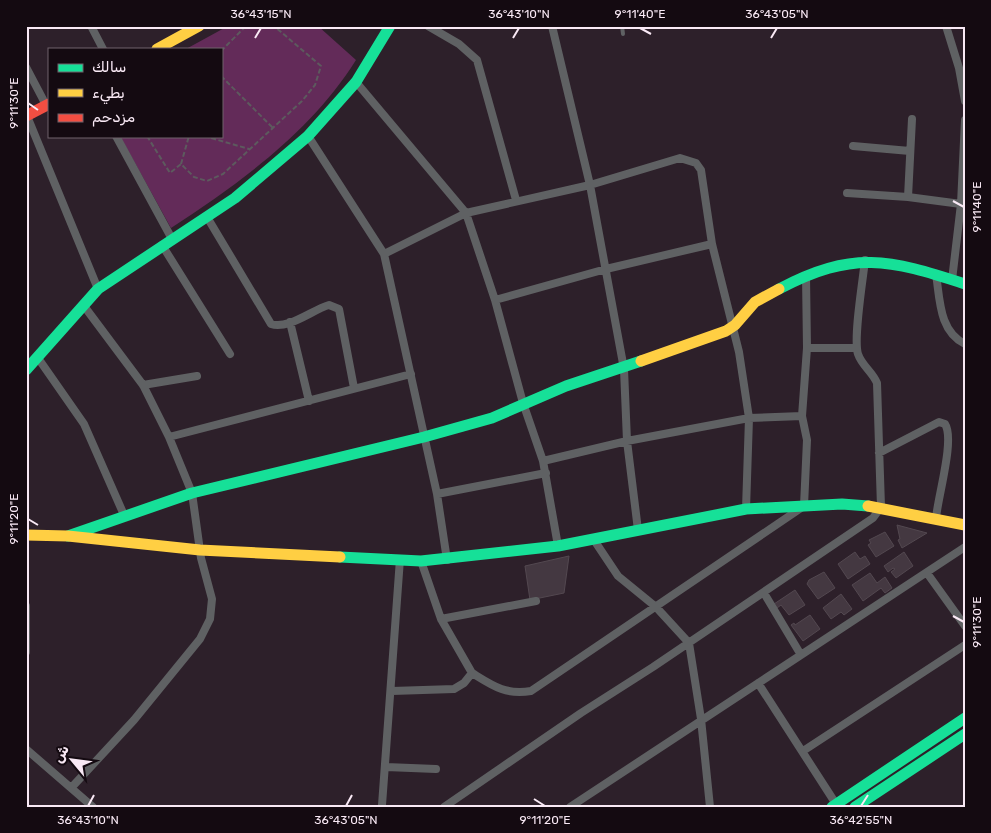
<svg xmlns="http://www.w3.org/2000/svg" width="991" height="833" font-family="Rubik,Vazirmatn,sans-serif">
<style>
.green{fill:#632b59}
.building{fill:#443841;stroke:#534850}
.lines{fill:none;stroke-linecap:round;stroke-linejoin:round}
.path{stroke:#5d5a5e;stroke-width:2;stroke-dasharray:5 2.5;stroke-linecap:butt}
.lane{stroke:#5f6163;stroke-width:4}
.street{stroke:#5f6163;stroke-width:8}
.fast{stroke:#16e098;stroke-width:11}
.slow{stroke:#ffcf43;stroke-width:11}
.jam{stroke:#f24e42;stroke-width:11}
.ticks{fill:none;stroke:#f9e9f5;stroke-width:2}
.neatline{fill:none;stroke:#f9e9f5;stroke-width:2}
.ticks-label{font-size:12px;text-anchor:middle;fill:#f9e9f5}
</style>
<rect width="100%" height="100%" fill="#2d202a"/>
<path class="green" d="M228 26H318L356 60C311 132 241 182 171 228L120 136H221V49H186Z"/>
<path class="building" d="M897 525 927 533 902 548 898 540 900 539Z
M885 532 894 546 876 557 868 545 871 543 869 540Z
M855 552 860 559 865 556 870 564 848 579 838 564Z
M904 552 913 566 896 578 891 572 895 569 893 568 888 572 884 566Z
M569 556 564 593 530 600 525 566Z
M824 572 835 588 818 599 807 584 809 580Z
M870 573 877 583 885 577 892 588 885 593 881 588 863 601 852 585Z
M795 590 805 605 789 615 781 605 777 608 774 604Z
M841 594 852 609 844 615 841 612 831 619 823 608Z
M810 615 820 629 803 641 791 625 794 623 795 625Z"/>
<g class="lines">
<path class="path" d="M221 51 246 26
M221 76 273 128
M147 136 170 173 181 164 194 177 207 181 223 174 302 101 315 85 321 66 274 26
M204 136 249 149
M181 164 189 136"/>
<path class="lane" d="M622 26 623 34"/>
<path class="street" d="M91 26 103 49
M428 26 459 44 477 60 516 200
M552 26 590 185 624 369 627 441 638 530
M946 26 959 68 965 101
M26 67 46 105
M356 82 466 213 495 300 523 403 543 461 558 546
M27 116 98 289
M116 136 172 239
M308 136 384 254 437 494 447 560
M853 146 910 151
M847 193 908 197 961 204 965 202
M908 197 912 119
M207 217 271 324C288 330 312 310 329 305L339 309 354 388
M162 245 230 354
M384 254 466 213 590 185 680 158 696 163 701 170 712 244 739 352 749 418 746 509
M936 274C940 300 939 331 965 344
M952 280 961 204 965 120
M495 300 606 269 712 244
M290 322 309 401
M807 348H856
M38 358 84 424 124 515
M143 385 197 376
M169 437 411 374
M879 453 939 422 945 424C955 439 938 496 936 518
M543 461 627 441 749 418 802 416
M437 494 546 473
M594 540 618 576 656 607 689 643 701 719 710 807
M421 561 441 619 472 673
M927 573 965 626
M764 593 801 655
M26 606V652
M441 619 536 601
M758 683 836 804
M392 691 454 689 464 683 472 673C493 686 505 695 531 691L804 506 807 440 802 416 807 348 806 276
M26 749 93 807
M803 751 965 645
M386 767 436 769
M72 787 134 720 200 639 210 619 212 599 201 558 192 493 169 437 143 385 84 306
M382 805 400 559
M444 807 581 713 653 667 873 518 881 507 877 383C872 371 862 366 858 354 853 339 863 279 865 260
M570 807 965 547"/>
<path class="fast" d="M779 289C853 250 889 259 965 284
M26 370 98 289 235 198 308 136 356 82 390 26
M68 536 192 493 424 437 492 418 566 386 641 361
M340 557 421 561 558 546 746 509 842 504 868 506
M832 807 965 718
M855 807 965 734"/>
<path class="slow" d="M157 49 199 26
M641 361 726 331 735 325 755 302 779 289
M868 506 965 525
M26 535 68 536 200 550 340 557"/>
<path class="jam" d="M26 116 49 104"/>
</g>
<path class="ticks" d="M640 28 651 34M255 38 261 28M513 38 519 28M771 38 777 28M28 103 38 110M953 201 964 207M28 519 38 525M953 616 964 622M534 799 545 806M88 806 94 795M346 806 352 795M861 806 868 795"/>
<rect width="991" height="833" fill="none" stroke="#140a11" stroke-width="55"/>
<rect x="48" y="48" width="175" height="90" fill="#140a11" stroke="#70636c"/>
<rect x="58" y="64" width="25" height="8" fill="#16e098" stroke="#70636c"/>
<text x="92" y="72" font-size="15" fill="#f9e9f5">سالك</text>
<rect x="58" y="89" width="25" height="8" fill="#ffcf43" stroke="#70636c"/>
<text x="92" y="98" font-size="15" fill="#f9e9f5">بطيء</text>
<rect x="58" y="114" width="25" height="8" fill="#f24e42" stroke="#70636c"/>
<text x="92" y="122" font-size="15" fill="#f9e9f5">مزدحم</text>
<g transform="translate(72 760) rotate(299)" stroke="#140a11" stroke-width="4" paint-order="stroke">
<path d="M0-4L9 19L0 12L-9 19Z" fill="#f9e9f5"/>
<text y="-8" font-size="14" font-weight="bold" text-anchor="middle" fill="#f9e9f5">ش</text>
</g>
<rect x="28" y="28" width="936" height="778" class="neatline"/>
<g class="ticks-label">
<text x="261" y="18">36°43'15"N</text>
<text x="519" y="18">36°43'10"N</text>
<text x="640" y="18">9°11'40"E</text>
<text x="777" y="18">36°43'05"N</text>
<text transform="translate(14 103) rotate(-90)" y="4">9°11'30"E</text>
<text transform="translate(977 207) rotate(-90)" y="4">9°11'40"E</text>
<text transform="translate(14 519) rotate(-90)" y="4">9°11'20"E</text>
<text transform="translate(977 622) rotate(-90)" y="4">9°11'30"E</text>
<text x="88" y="824">36°43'10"N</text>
<text x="346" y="824">36°43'05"N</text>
<text x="545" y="824">9°11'20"E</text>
<text x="861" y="824">36°42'55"N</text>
</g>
</svg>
